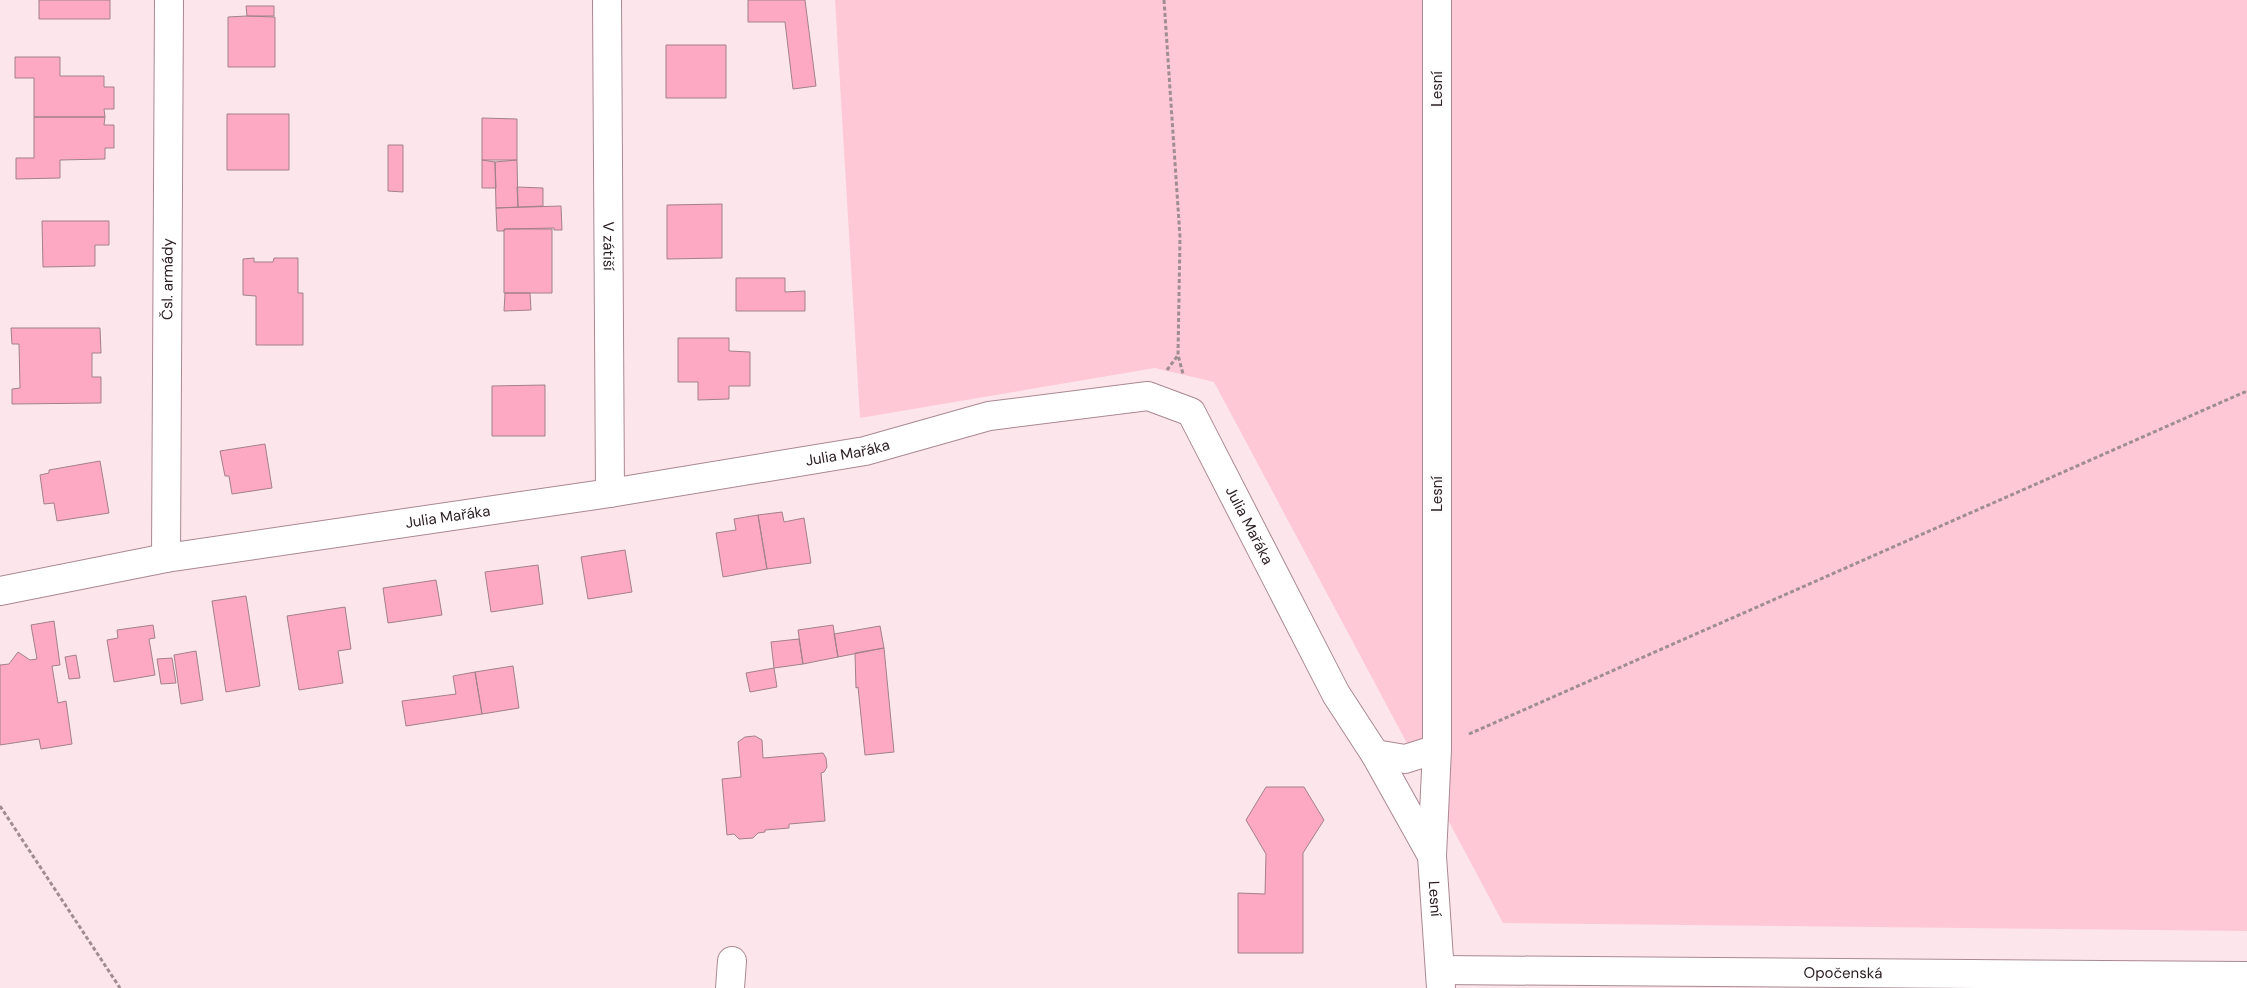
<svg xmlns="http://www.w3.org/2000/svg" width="2247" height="988" font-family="'DM Sans',sans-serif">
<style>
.green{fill:#fec8d7}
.building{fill:#fda9c3;stroke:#a2818a}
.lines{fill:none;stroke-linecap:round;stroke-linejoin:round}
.street-casing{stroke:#aa8892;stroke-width:30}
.path{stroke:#9f8d92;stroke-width:3;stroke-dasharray:4 2.5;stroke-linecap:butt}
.street{stroke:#fff;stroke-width:28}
.labels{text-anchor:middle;stroke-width:4;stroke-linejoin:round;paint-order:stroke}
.street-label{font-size:15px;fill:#2d2024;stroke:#fafafa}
</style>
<rect width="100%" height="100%" fill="#fce6ec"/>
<path class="green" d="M835 0H2247V931L1503 923 1214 382 1155 368 860 418Z"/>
<path class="building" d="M39 0H110V19H39Z
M748 0H805L816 86 793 89 785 22H748Z
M246 6H274V16H247Z
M247 16 275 17V67H228V17Z
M666 45H726V98H666Z
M15 57H60V76H104V87H114V109H104L105 117H34V78H15Z
M227 114H289V170H227Z
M34 117H105L104 125H114V148H105V159L60 160V178L16 179V158H34Z
M482 118 517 119V160H482Z
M388 145H403V192L388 191Z
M482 160 495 162 496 188H482Z
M517 160 518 207 496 208 495 162Z
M517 187 543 188V206L518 207Z
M722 204V258L667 259V205Z
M561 206 562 230H554V228L505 229 504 231H497L496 208Z
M42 221H109V245H95V266L43 267Z
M504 229H552V293H504Z
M254 258V262H273L274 258H298V293H303V345H256V296L243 295V259Z
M736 278H785V292L805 291V311H736Z
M505 293H530L531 310 504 311Z
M11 328H100L101 353H92V377H101V403L12 404V389L20 388 19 344H12Z
M678 338H729V351L750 352V386H729V399L698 400V382H678Z
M545 385V436H492V386Z
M265 444 272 488 232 494 229 476H225L220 451Z
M100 461 109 513 57 521 54 503 44 504 40 475 49 473V470Z
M782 512 784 522 804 518 811 563 767 569 758 515Z
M758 515 767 569 723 577 716 533 736 530 734 519Z
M625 550 632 592 588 599 581 557Z
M538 565 543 604 491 612 485 572Z
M436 580 442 615 388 623 383 588Z
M246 596 260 686 226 692 212 601Z
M345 607 351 649 338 651 343 683 299 690 287 616Z
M54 621 60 665 52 666 58 703 66 701 72 744 41 749 39 739 0 745V665L9 664 18 652 30 660 37 659 31 625Z
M153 625 155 638 149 639 155 675 114 682 107 640 118 638 117 630Z
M833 625 838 657 803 664 798 630Z
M880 626 884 648 838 657 834 634Z
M799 639 803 664 774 668 771 642Z
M884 648 894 752 865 755 858 687 856 688 855 653Z
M196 651 203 700 181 704 174 655Z
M76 655 80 678 69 679 65 657Z
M172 658 176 683 161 684 157 659Z
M513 666 519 708 482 714 475 672Z
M774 668 777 687 750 692 746 673Z
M475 672 482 714 406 726 402 701 456 694 453 676Z
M755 736 762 740 763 758 823 753 826 758 827 767 824 772 821 773 825 821 789 824V828L765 830V832L758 833 753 838 739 839 734 834 727 835 722 779 741 777 738 742 745 737Z
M1266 787H1304L1324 820 1303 853V953H1238V893L1265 894 1266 854 1246 820Z"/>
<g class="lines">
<g class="street-casing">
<g id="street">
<path id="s1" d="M607 0 610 493"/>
<path id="s2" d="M1437 0V749L1432 856 1441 988"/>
<path id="s3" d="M166 558 169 0"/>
<path id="s4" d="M0 591 166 558 610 493 865 451 989 416 1148 396 1191 412 1336 694 1375 754 1432 856"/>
<path d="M1375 754 1405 759 1437 749"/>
<path id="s5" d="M1441 970 2247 976"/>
<path d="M730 988 732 961"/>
</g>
</g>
<path class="path" d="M1164 0 1180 237 1178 355 1183 374
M1167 370 1178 355
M1469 734 2247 391
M0 806 120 988"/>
<use href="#street" class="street"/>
</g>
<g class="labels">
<g class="street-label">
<text transform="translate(1437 89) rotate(-90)" y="5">Lesní</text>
<text dy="5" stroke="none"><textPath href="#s1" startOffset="246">V zátiší</textPath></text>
<text dy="5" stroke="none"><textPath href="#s3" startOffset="279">Čsl. armády</textPath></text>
<text dy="5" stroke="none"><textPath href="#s4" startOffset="859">Julia Mařáka</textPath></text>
<text transform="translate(1437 494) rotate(-90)" y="5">Lesní</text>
<text dy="5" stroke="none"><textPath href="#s4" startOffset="454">Julia Mařáka</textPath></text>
<text dy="5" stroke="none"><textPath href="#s4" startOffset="1339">Julia Mařáka</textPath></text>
<text dy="5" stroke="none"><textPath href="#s2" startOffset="899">Lesní</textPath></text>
<text dy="5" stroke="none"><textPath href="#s5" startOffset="402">Opočenská</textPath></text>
</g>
</g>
</svg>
